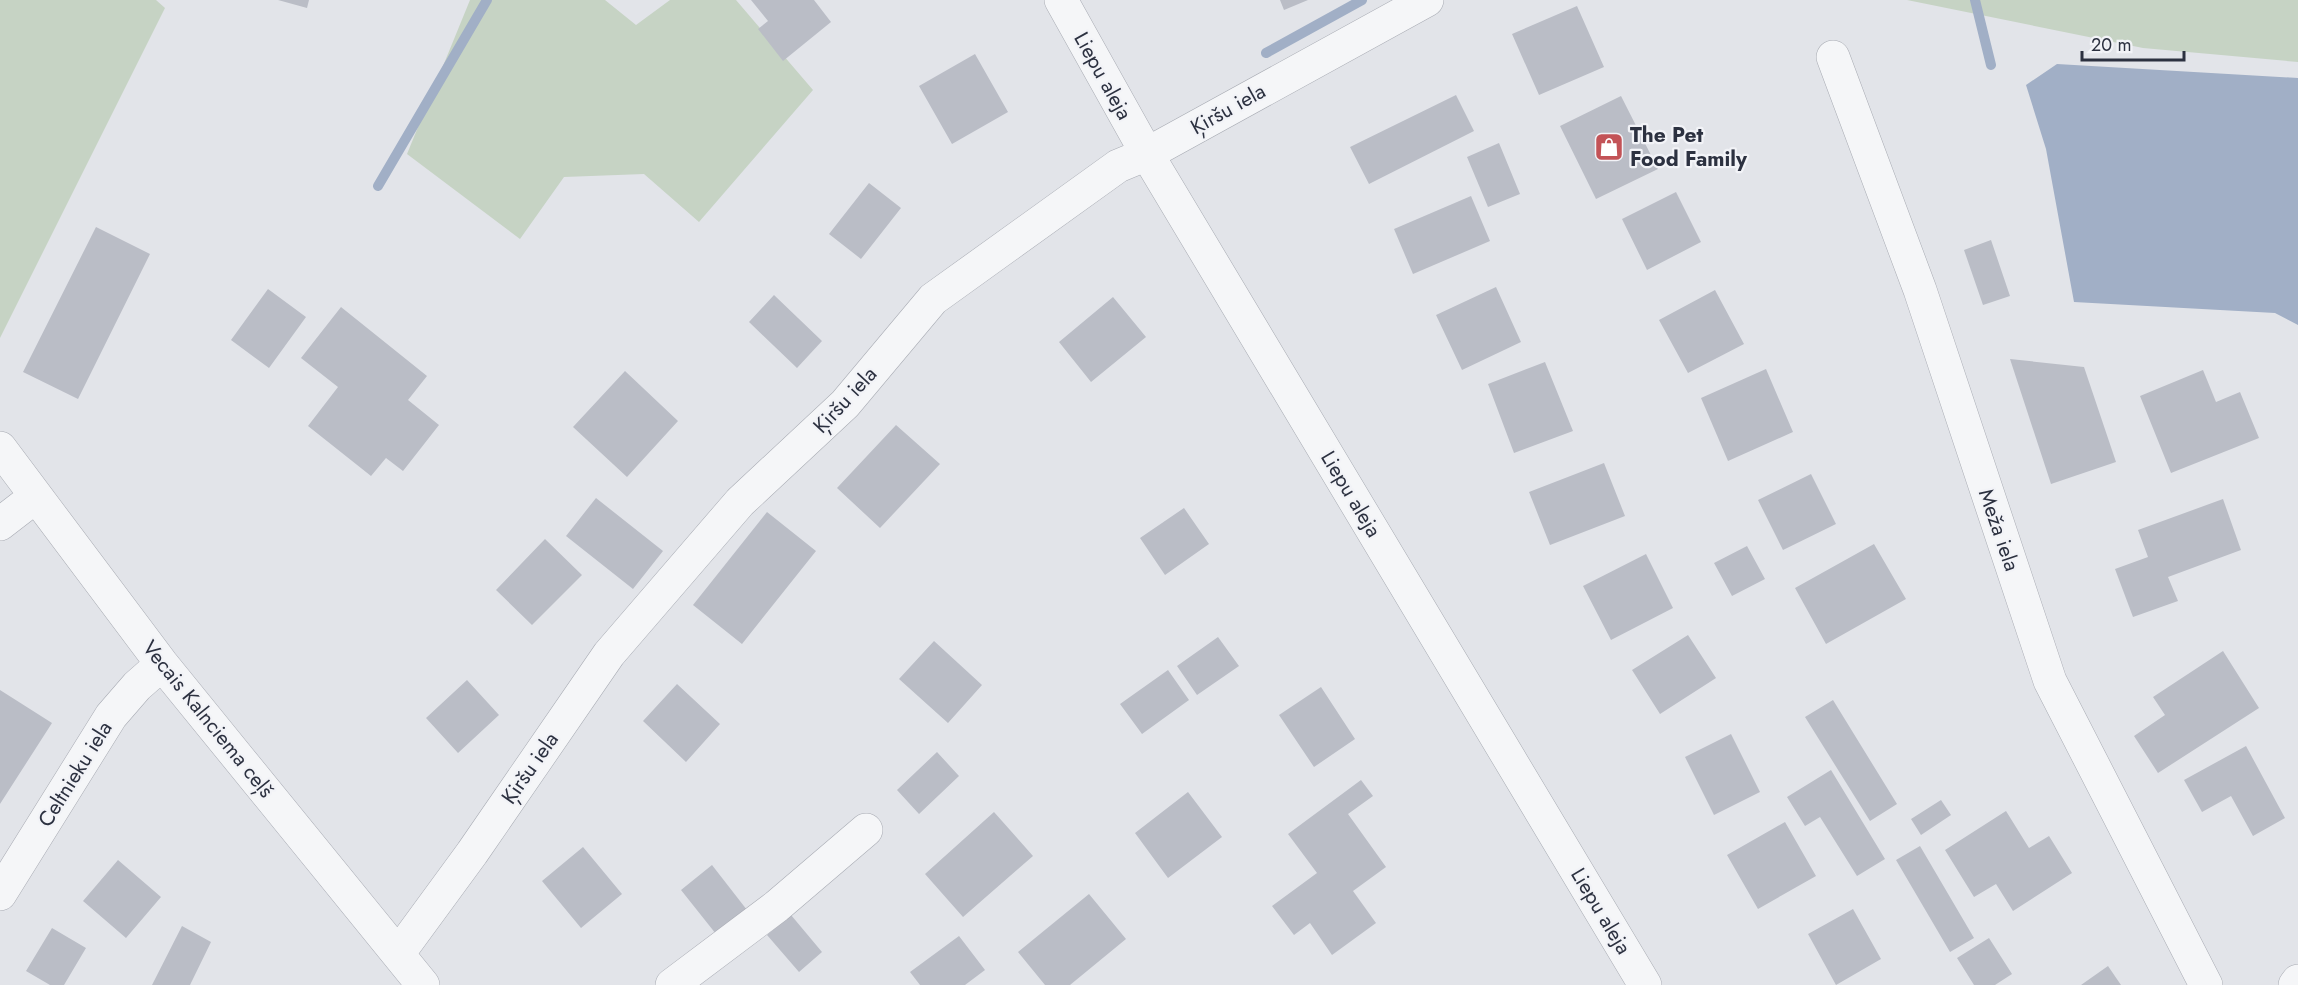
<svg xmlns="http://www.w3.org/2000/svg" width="2298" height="985" font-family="Jost,sans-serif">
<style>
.green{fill:#c6d3c4}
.water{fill:#a1afc6}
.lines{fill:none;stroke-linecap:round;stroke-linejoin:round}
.stream{stroke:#a1afc6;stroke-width:10}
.building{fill:#babdc6}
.minor-casing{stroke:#a8abb3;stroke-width:34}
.minor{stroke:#f5f6f8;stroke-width:33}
.labels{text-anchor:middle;stroke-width:4.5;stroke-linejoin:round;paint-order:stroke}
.street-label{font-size:21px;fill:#2c3140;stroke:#f2f3f7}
.poi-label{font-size:21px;font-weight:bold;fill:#2c3140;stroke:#f2f3f7;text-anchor:start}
</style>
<rect width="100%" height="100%" fill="#e2e4e9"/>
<path class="green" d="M0 0H156L165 8 0 338Z
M470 0H605L636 25 670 0H736L813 90 699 222 644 174 564 177 520 239 407 154Z
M1907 0H2298V62L2143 48Z"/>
<path class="water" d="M2057 64 2298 78V325L2275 313 2074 302 2046 149 2026 85Z"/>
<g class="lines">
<path class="stream" d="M1975 0 1991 65
M1266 53 1362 0
M378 186 487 0"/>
</g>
<path class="building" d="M278 0H309L307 8Z
M751 0H814L831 22 783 61 758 29 768 21Z
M1280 0H1308L1284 10Z
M1577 6 1604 67 1539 95 1512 34Z
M975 54 1008 112 952 144 919 86Z
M1456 95 1474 131 1369 184 1350 147Z
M1621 96 1658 169 1596 199 1560 126Z
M1499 143 1520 194 1488 207 1467 157Z
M869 183 901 208 861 259 829 234Z
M1676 192 1701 242 1647 270 1622 219Z
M1471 196 1490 241 1413 274 1394 229Z
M96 227 150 254 78 399 23 372Z
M1991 240 2010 296 1983 305 1964 250Z
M1496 287 1521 342 1462 370 1436 315Z
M268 289 306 317 269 368 231 340Z
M1715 290 1744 344 1688 373 1659 320Z
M774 295 822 341 797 368 749 322Z
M1113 297 1146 337 1091 382 1059 342Z
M341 307 427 376 408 400 439 425 403 471 386 458 371 476 308 426 338 387 301 358Z
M2010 359 2084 367 2116 462 2051 484Z
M1545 362 1573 431 1514 453 1488 384Z
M1766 369 1793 432 1728 461 1701 398Z
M2203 370 2216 402 2240 392 2259 438 2171 473 2140 396Z
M625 371 678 421 627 477 573 427Z
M896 425 940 464 880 528 837 488Z
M1604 463 1625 516 1550 545 1529 492Z
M1811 474 1836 524 1783 550 1758 500Z
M596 498 663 551 633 589 566 536Z
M2223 499 2241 550 2168 577 2178 601 2133 617 2115 569 2148 557 2138 530Z
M1184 508 1209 544 1165 575 1140 538Z
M767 512 816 551 742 644 693 605Z
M545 539 582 575 532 625 496 590Z
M1874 544 1906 599 1826 644 1795 588Z
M1747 546 1765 579 1732 596 1714 563Z
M1646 554 1673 608 1611 640 1583 586Z
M1688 635 1716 678 1660 714 1632 670Z
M1218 637 1239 666 1197 695 1177 666Z
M934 641 982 685 948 723 899 679Z
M2223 651 2259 708 2158 773 2134 736 2165 715 2153 697Z
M1168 670 1189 700 1142 734 1120 704Z
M467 680 499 715 458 753 426 718Z
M677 684 720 724 686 762 643 721Z
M1321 687 1355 739 1314 767 1279 715Z
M0 690 52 723 0 804Z
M1833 700 1897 804 1870 821 1805 717Z
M1731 734 1760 792 1714 815 1685 757Z
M2246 746 2285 818 2253 836 2231 796 2202 812 2184 780Z
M937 752 959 776 919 814 897 790Z
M1831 770 1885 859 1857 876 1820 817 1805 826 1787 797Z
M1361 780 1373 796 1348 814 1386 867 1353 891 1376 923 1332 955 1310 923 1294 935 1272 906 1317 873 1288 834Z
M1188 792 1222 837 1168 878 1135 833Z
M1941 800 1951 815 1921 835 1911 819Z
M2006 811 2029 848 2049 836 2072 873 2013 911 1996 884 1974 897 1945 850Z
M994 812 1033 856 963 917 925 874Z
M1785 822 1816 876 1758 909 1727 855Z
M1920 846 1974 938 1950 952 1896 860Z
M583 847 622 894 581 928 542 881Z
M118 860 161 897 126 938 83 901Z
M712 865 747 910 716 934 681 890Z
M1089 894 1126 939 1070 985H1045L1018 952Z
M1853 909 1881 959 1836 985 1808 934Z
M791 915 822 952 799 972 767 935Z
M182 926 211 942 190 985H152Z
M52 928 86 948 64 985H50L26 971Z
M959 936 985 970 965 985H920L910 972Z
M1989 938 2012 974 1995 985H1974L1957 958Z
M2108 966 2121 985H2081Z"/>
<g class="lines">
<g class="minor-casing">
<path id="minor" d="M1061 0 1147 154 1645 985
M1833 57 1920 290 2050 681 2206 985
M0 448 162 664 423 985
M0 524 35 497
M0 894 111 716 137 686 162 664
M398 954 472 853 609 654 740 502 845 404 933 299 1118 166 1147 154 1427 0
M672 985 777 906 866 830
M2295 985 2298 981"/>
</g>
<use href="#minor" class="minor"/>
</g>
<defs>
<g id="shop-square" transform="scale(1.5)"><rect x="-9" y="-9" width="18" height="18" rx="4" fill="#c35357" stroke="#f2f3f7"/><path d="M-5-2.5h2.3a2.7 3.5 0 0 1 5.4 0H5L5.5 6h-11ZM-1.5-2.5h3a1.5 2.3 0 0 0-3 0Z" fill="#fff"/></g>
</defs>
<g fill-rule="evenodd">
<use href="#shop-square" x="1609" y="147"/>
</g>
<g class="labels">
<g class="street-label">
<text transform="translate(1103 76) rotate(61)" y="7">Liepu aleja</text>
<text transform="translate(1228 109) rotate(-29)" y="7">Ķiršu iela</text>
<text transform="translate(845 400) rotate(-47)" y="7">Ķiršu iela</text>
<text transform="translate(1351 494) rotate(59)" y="7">Liepu aleja</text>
<text transform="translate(1999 530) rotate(71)" y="7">Meža iela</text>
<text transform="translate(208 719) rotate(51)" y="7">Vecais Kalnciema ceļš</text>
<text transform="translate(530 768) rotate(-55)" y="7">Ķiršu iela</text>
<text transform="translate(75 774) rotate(-58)" y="7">Celtnieku iela</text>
<text transform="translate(1601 911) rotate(59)" y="7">Liepu aleja</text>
</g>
<g class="poi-label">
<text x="1630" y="142">The Pet<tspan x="1630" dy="24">Food Family</tspan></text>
</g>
</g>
<path d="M2082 51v9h102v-9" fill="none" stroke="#2c3140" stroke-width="3"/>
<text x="2091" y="51" font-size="18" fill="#2c3140" stroke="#f2f3f7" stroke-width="4.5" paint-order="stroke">20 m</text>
</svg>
